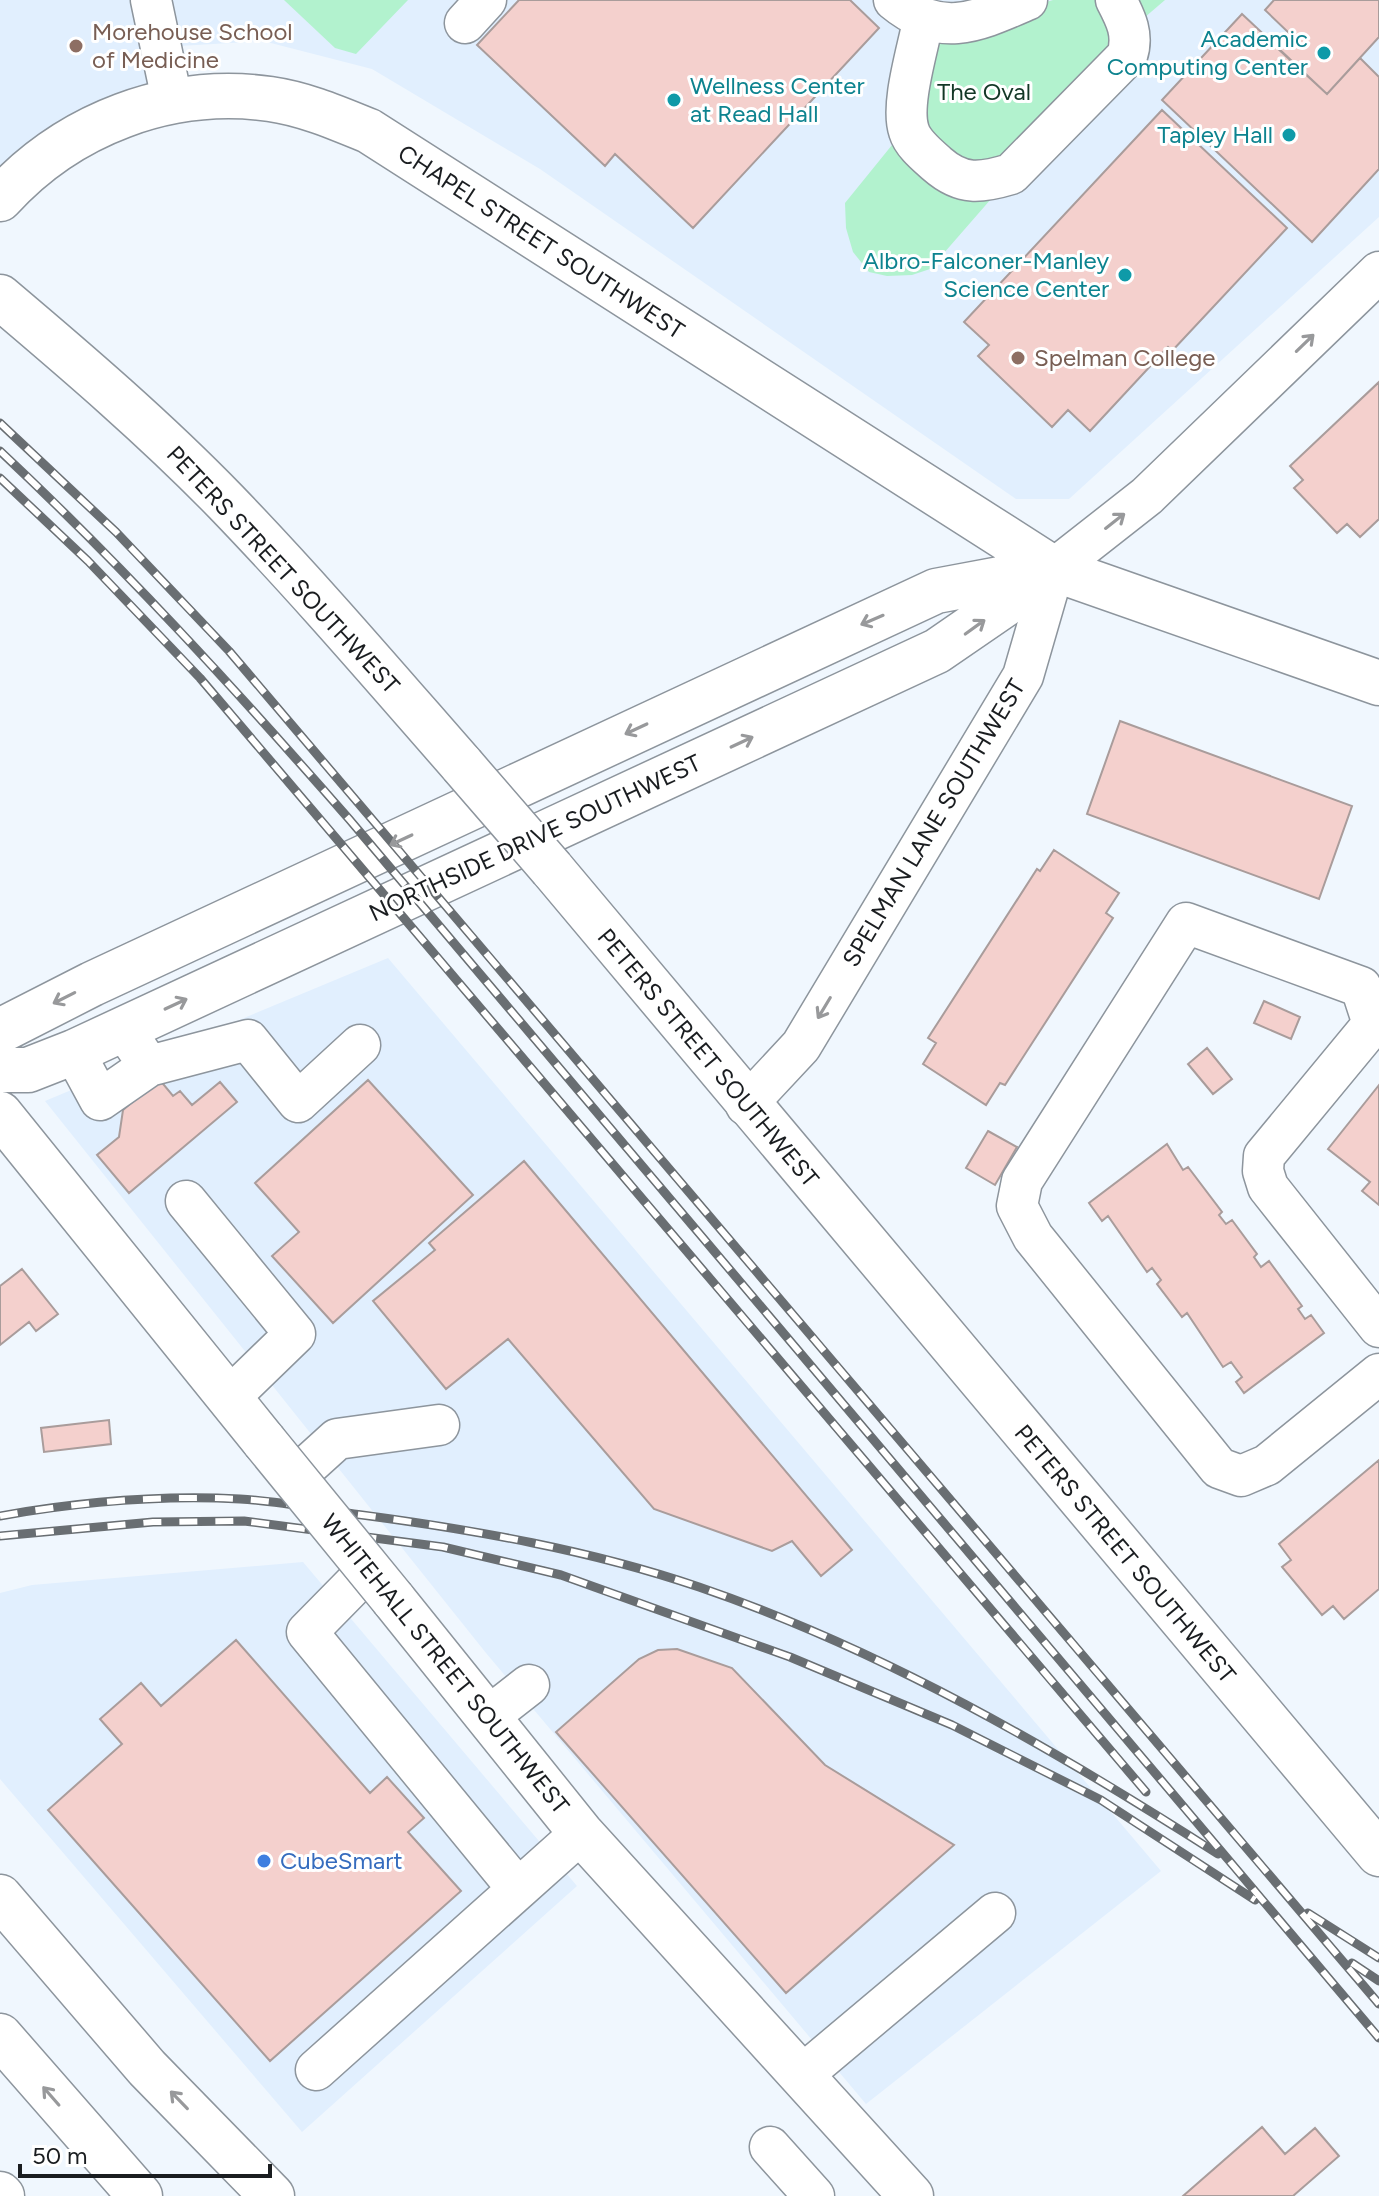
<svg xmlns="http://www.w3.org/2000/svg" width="1379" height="2196" font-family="Figtree,sans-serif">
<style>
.built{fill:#e1effe}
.green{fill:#b2f2ce}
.building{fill:#f4d0cd;stroke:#a99c9b;stroke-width:2}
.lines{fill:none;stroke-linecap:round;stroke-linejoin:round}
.minor-casing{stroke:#8d959d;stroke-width:43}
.major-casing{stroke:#8d959d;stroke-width:47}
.highway-casing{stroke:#8d959d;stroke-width:47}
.minor{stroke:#fff;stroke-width:40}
.major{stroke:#fff;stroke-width:44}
.highway{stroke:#fff;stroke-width:44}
.rail-casing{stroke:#696e72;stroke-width:9}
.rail{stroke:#fff;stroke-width:6;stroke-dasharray:18;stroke-linecap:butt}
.major-bridge-casing{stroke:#8d959d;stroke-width:47;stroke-linecap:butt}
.major-bridge{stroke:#fff;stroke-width:44}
.oneway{stroke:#98999b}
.education-dot{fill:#8d6e63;stroke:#fff;stroke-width:3}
.culture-dot{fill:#0f9aa8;stroke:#fff;stroke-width:3}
.shop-dot{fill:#3f7fe0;stroke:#fff;stroke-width:3}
.labels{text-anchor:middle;stroke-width:6;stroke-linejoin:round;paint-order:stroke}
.education-label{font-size:24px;fill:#785e54;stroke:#fff;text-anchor:start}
.culture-label{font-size:24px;fill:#0d838f;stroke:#fff;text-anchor:end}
.park-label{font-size:24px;fill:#133726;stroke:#fff}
.street-label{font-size:24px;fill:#1a1d20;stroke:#fff}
.shop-label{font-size:24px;fill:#366cbe;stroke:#fff;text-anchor:start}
</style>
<rect width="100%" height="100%" fill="#f0f7fe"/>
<path class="built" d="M0 0H143L161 92 0 181Z
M151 0H1379V217L1069 499H1016L540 169 372 69 263 41 162 47Z
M388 958 1161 1871 866 2104 486 1653 45 1101Z
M303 1562 577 1886 302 2132 0 1779V1593L32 1585Z"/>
<path class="green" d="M284 0H408L356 54 335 48Z
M1053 0H1165L1089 65 1007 157 991 199 930 269 912 275 887 276 869 272 853 252 846 228 845 203 892 145 919 125 931 37Z"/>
<path class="building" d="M519 0H850L879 28 693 228 615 154 605 166 477 45Z
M1274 0H1379V37L1327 94 1276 47 1289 33 1265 10Z
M1242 14 1327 94 1360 58 1379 77V169L1312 242 1162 100Z
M1162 110 1287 228 1172 351 1168 347 1090 431 1068 410 1052 427 978 356 989 345 964 322Z
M1379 382V519L1360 537 1347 524 1337 533 1294 488 1303 480 1290 466Z
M1120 721 1352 806 1319 899 1087 814Z
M1054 850 1119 893 1106 913 1113 918 1005 1085 1000 1083 986 1105 923 1064 936 1043 928 1038 1037 869 1040 871Z
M1264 1001 1300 1017 1291 1039 1254 1023Z
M1207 1048 1232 1079 1213 1094 1188 1064Z
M159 1079 173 1096 180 1091 192 1105 220 1082 237 1102 129 1193 97 1155 119 1137 123 1110Z
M368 1080 473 1195 333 1323 272 1256 299 1232 255 1183Z
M1379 1085V1205L1362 1191 1370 1182 1328 1149Z
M988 1131 1017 1147 995 1185 966 1168Z
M1167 1144 1183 1170 1188 1167 1222 1212 1219 1215 1226 1224 1232 1220 1257 1254 1254 1257 1261 1267 1269 1261 1302 1306 1298 1309 1305 1319 1311 1315 1324 1333 1244 1393 1236 1382 1242 1377 1231 1362 1223 1367 1187 1313 1182 1317 1157 1284 1161 1280 1152 1268 1147 1272 1108 1216 1102 1221 1089 1203Z
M524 1161 852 1550 821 1576 792 1541 772 1551 654 1509 508 1339 446 1389 373 1301 435 1250 429 1243Z
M22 1269 58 1314 36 1331 29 1322 0 1345V1286Z
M109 1420 111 1444 44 1452 41 1428Z
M1379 1460V1589L1344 1619 1333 1606 1322 1615 1282 1567 1291 1560 1279 1544Z
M236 1640 370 1793 387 1777 424 1818 408 1832 461 1891 270 2061 48 1810 122 1744 100 1719 141 1683 161 1706Z
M677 1649 732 1668 825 1765 954 1845 786 1993 556 1732 639 1659 658 1650Z
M1262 2127 1285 2154 1315 2128 1339 2156 1293 2196H1183Z"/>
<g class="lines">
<g class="minor-casing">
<path id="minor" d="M151 0 172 100
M894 0C941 39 976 22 1027 0
M923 21C918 49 900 105 909 131 913 144 927 155 937 164 962 186 981 183 1011 174L1127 56C1134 35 1126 19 1116 0
M465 23 486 0
M1373 1024 1264 1156 1263 1171 1268 1187 1379 1327
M1379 1027 1373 1024 1361 987 1186 923 1022 1181 1017 1206 1033 1237 1219 1468 1241 1476 1267 1465 1379 1374
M124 1029 149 1066 248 1040 298 1102 360 1045
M74 1052 100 1100 149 1066
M746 1105 801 1046 1023 676 1054 569 1147 496 1379 272
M186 1201 295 1334 229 1398
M294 1478 337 1439 439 1425
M369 1569 307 1632 518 1889
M488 1717 529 1685
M316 2070 581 1833
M801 2076 995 1913
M770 2147 814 2196"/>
</g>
<g class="major-casing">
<path id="major" d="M0 199C68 124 169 85 270 99 305 104 337 118 369 131L1054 569
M0 297C78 363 155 429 226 502 308 587 384 676 462 765
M552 869 1379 1854
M0 1031 92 984 936 591 1054 569 1379 683
M0 1070H28L74 1052 937 651 1046 576
M0 1114 264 1441
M393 1599 581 1833 911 2196"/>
</g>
<g class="highway-casing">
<path id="highway" d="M0 1897 147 2068 272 2196
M0 2036 140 2196
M0 2194 2 2196"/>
</g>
<use href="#minor" class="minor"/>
<use href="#major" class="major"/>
<use href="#highway" class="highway"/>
<g class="rail-casing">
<path id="rail" d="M0 423 116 532 229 651 1379 2004
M0 451C124 567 237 691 349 819L1379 2038
M0 478 88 561 200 678 1146 1792
M0 1516C78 1502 161 1495 240 1499 280 1501 322 1510 362 1515 475 1530 590 1550 699 1587 883 1650 1054 1749 1218 1854
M0 1536 153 1522 244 1521 443 1547 561 1575 790 1657 952 1725 1101 1800 1255 1900
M1308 1913 1379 1958
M1352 1963 1379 1981"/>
</g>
<use href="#rail" class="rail"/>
<g class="major-bridge-casing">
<path id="major-bridge" d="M462 765 552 869
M264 1441 393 1599"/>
</g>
<use href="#major-bridge" class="major-bridge"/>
</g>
<defs><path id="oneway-shaft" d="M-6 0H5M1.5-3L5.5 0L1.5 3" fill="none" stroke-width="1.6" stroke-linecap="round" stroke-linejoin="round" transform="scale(2)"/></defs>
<g class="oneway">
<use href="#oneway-shaft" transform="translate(1305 343) rotate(-44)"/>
<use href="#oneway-shaft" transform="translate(1115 521) rotate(-38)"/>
<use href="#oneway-shaft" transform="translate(872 620) rotate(157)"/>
<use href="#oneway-shaft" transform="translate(975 627) rotate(-36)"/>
<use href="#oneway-shaft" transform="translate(636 729) rotate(155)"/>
<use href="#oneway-shaft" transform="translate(742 742) rotate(-25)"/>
<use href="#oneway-shaft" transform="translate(401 840) rotate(155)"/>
<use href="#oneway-shaft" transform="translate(64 998) rotate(153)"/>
<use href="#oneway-shaft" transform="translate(176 1004) rotate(-25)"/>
<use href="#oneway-shaft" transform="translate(824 1008) rotate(121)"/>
<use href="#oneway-shaft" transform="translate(51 2096) rotate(-131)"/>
<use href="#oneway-shaft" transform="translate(179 2100) rotate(-134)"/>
</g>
<g class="education-dot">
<circle cx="76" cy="46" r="8"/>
<circle cx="1018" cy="358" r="8"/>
</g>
<g class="culture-dot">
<circle cx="1324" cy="53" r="8"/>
<circle cx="674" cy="100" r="8"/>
<circle cx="1289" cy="135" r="8"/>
<circle cx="1125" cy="275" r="8"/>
</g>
<circle class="shop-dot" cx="264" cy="1861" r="8"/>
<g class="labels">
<g class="education-label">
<text x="92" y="40">Morehouse School<tspan x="92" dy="28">of Medicine</tspan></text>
<text x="1034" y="366">Spelman College</text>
</g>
<g class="culture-label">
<text x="1308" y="47">Academic<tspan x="1308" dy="28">Computing Center</tspan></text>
<text x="690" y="94" text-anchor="start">Wellness Center<tspan x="690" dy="28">at Read Hall</tspan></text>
<text x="1273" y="143">Tapley Hall</text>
<text x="1109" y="269">Albro-Falconer-Manley<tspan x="1109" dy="28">Science Center</tspan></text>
</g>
<g class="park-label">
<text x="984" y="100">The Oval</text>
</g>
<g class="street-label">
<text transform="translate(541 242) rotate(33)" y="8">CHAPEL STREET SOUTHWEST</text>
<text transform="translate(283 570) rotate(47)" y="8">PETERS STREET SOUTHWEST</text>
<text transform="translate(934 823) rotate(-59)" y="8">SPELMAN LANE SOUTHWEST</text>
<text transform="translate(535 838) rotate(-25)" y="8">NORTHSIDE DRIVE SOUTHWEST</text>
<text transform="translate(708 1058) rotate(50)" y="8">PETERS STREET SOUTHWEST</text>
<text transform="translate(1125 1554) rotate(50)" y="8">PETERS STREET SOUTHWEST</text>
<text transform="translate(445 1664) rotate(51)" y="8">WHITEHALL STREET SOUTHWEST</text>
</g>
<g class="shop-label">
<text x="280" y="1869">CubeSmart</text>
</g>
</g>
<path d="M20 2164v12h250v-12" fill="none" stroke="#1a1d20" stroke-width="4"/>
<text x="32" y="2164" font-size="24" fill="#1a1d20" stroke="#ffffff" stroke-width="6" paint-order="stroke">50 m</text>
</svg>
